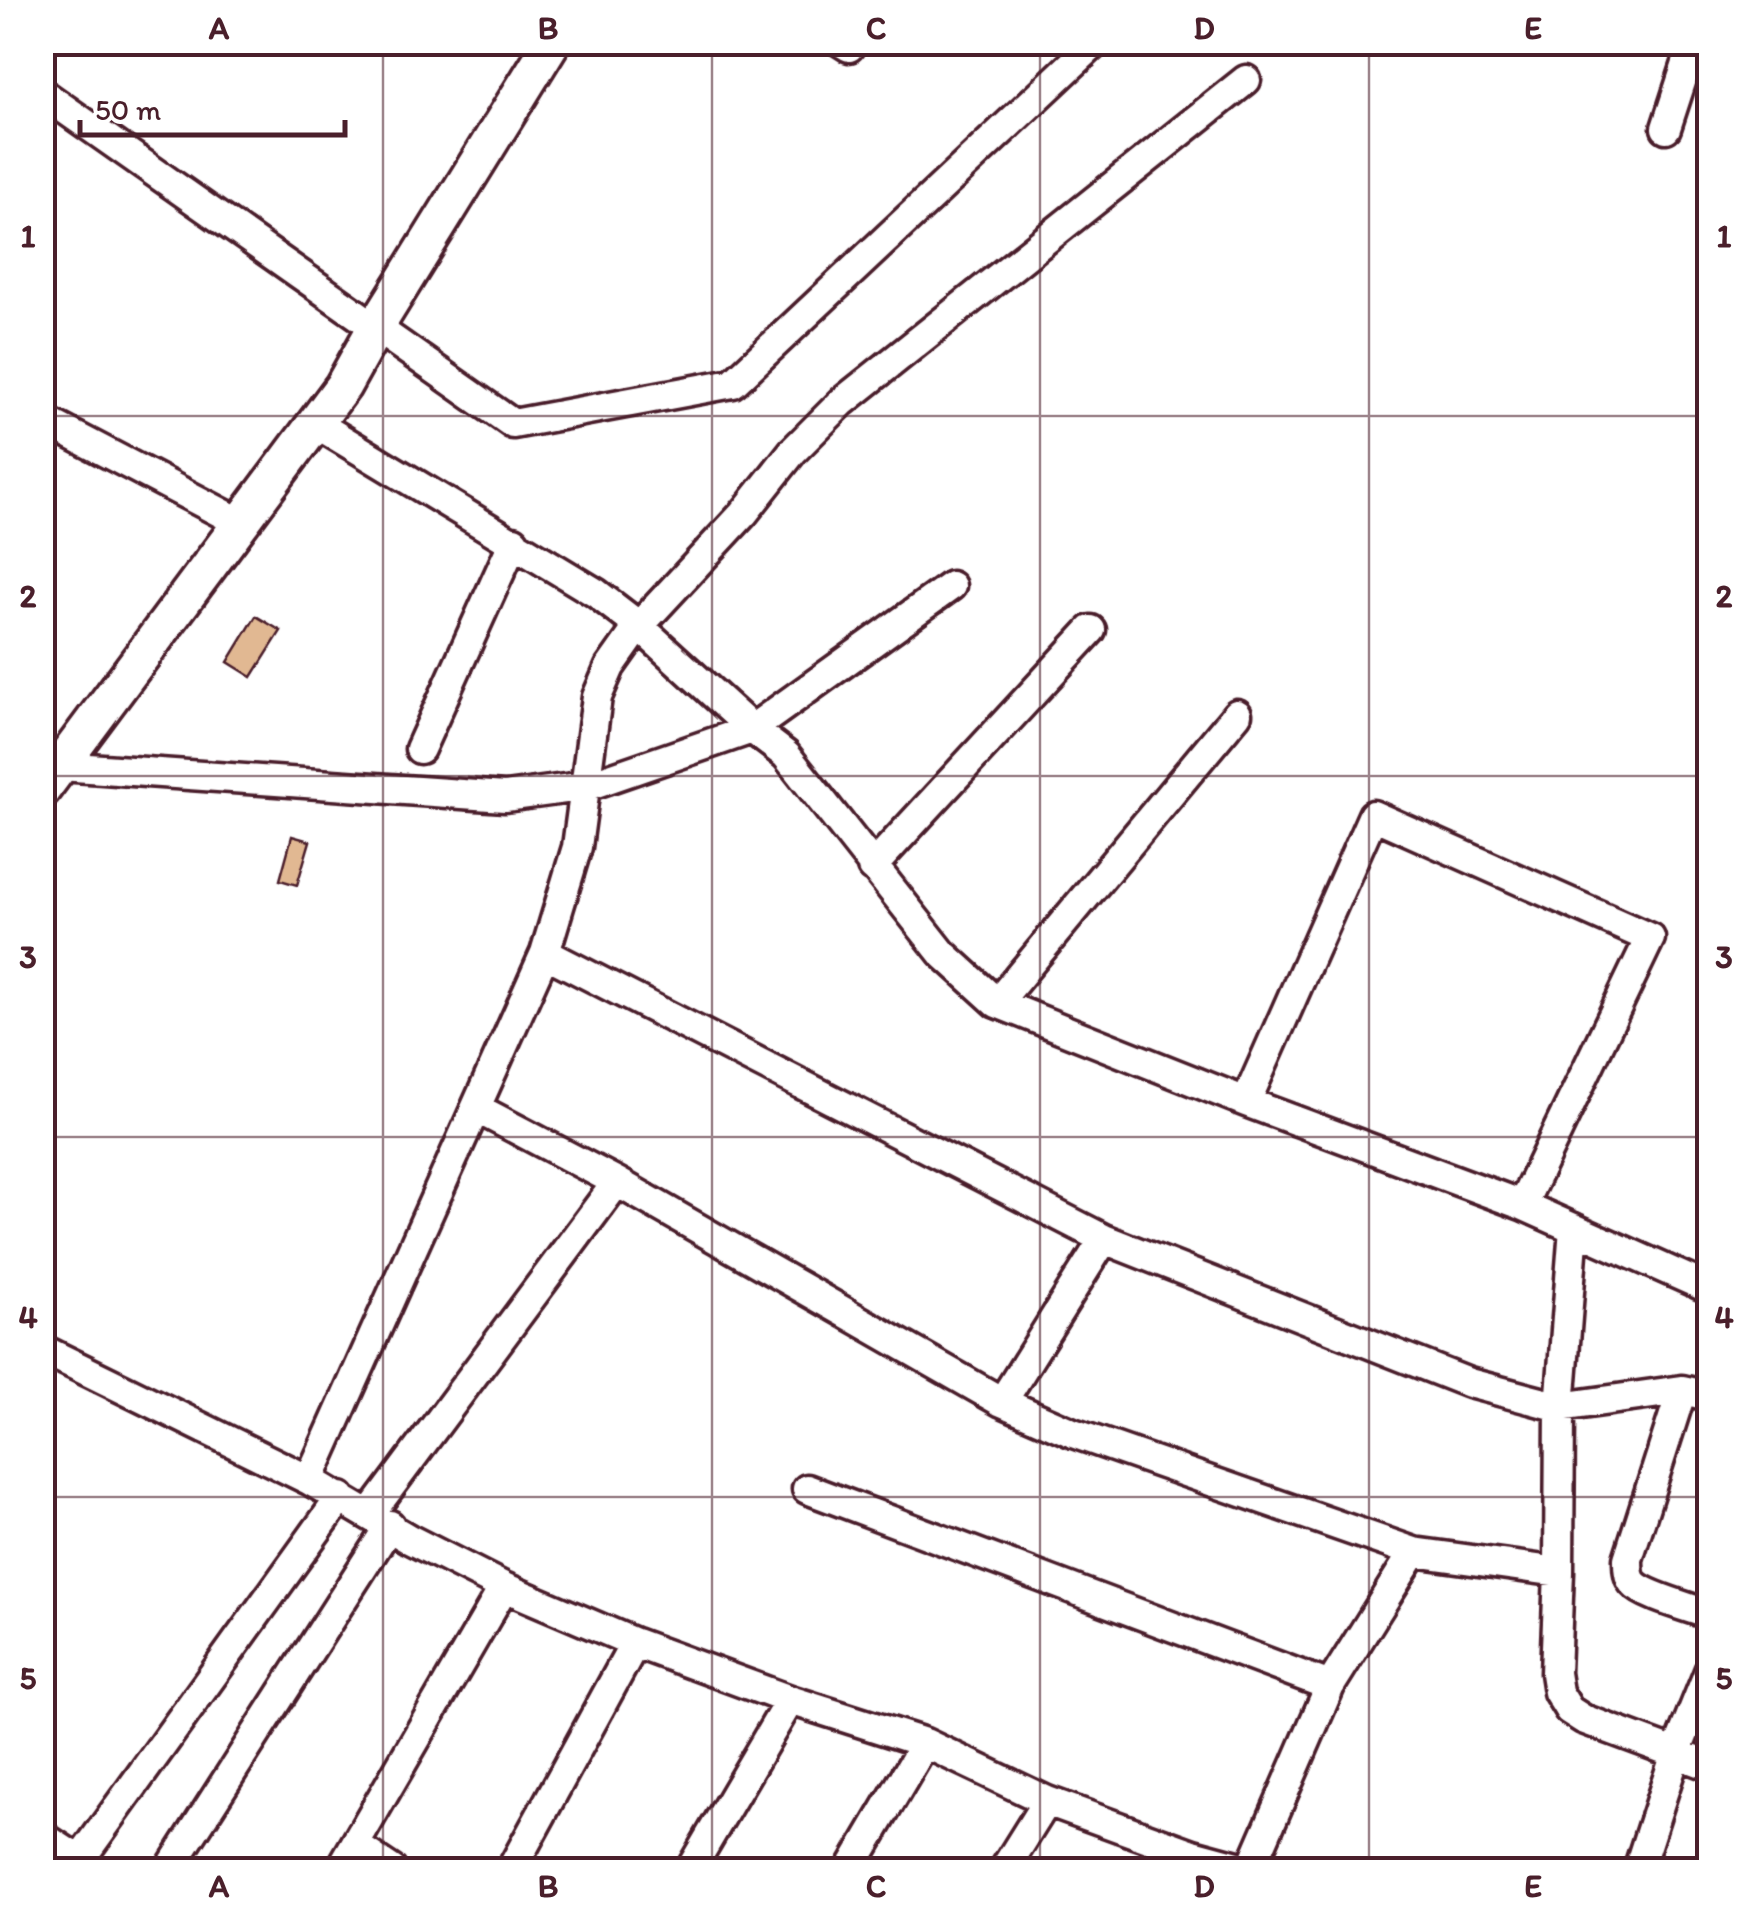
<svg xmlns="http://www.w3.org/2000/svg" width="1752" height="1913" font-family="Itim,sans-serif">
<style>
.building{fill:#e1b892;stroke:#4a1f2b;stroke-width:2.5}
.lines{fill:none;stroke-linecap:round;stroke-linejoin:round}
.minor-casing{stroke:#4a1f2b;stroke-width:35}
.tertiary-casing{stroke:#4a1f2b;stroke-width:42}
.minor{stroke:#fff;stroke-width:28}
.tertiary{stroke:#fff;stroke-width:35}
.grid{fill:none;stroke:#4a1f2b;stroke-width:2.5;stroke-opacity:0.55}
.neatline{fill:none;stroke:#4a1f2b;stroke-width:4}
.grid-label{font-size:32px;text-anchor:middle;font-weight:bold;fill:#4a1f2b}
</style>
<rect width="100%" height="100%" fill="#fff"/>
<filter id="ink" filterUnits="userSpaceOnUse"><feTurbulence type="fractalNoise" baseFrequency=".01" numOctaves="2"/><feDisplacementMap in="SourceGraphic" scale="20" xChannelSelector="R" yChannelSelector="G"/><feConvolveMatrix kernelMatrix="1 2 1 2 8 2 1 2 1" color-interpolation-filters="sRGB"/></filter>
<g filter="url(#ink)">
<path class="building" d="M256 616 281 631 252 677 228 662Z
M292 836 310 841 297 885 280 880Z"/>
<g class="lines">
<g class="minor-casing">
<path id="minor" d="M841 42 849 47
M42 93 513 424 733 383 1096 42
M1666 128 1694 42
M42 419 241 523
M315 423 596 593 639 626 752 729 951 586
M420 749 514 541
M60 766 505 797 587 786 752 729 786 755 942 953 997 1003 1246 1102 1522 1205 1710 1289
M872 867 1091 630
M545 953 1104 1239 1002 1402
M997 1003 1237 714
M1246 1102 1373 815 1650 938 1522 1205
M478 1109 617 1182 1002 1402 1073 1433 1414 1552 1559 1572
M1574 1228 1560 1407 1559 1572 1555 1673 1558 1692 1569 1710 1583 1719 1710 1766
M1104 1239 1469 1383 1560 1407 1682 1390 1710 1396
M42 1349 309 1480 409 1539 504 1587 635 1643 790 1700 925 1743 1047 1801 1193 1854 1252 1870
M1682 1390 1628 1559C1628 1566 1628 1577 1633 1583 1644 1596 1692 1608 1710 1615
M309 1480 545 953 577 847 597 697 610 667 639 626 744 513 793 451 842 402 1246 80
M807 1489 1330 1686
M370 1514 617 1182
M42 1836 91 1868
M356 1846 392 1870
M79 1861 341 1497
M169 1870 390 1525
M340 1870 504 1587
M511 1870 635 1643
M690 1870 790 1700
M850 1870 925 1743
M1004 1870 1047 1801
M1250 1870 1330 1686 1414 1552
M1638 1870 1676 1753 1710 1669"/>
</g>
<g class="tertiary-casing">
<path id="tertiary" d="M42 790 343 386 377 325 552 42"/>
</g>
<use href="#minor" class="minor"/>
<use href="#tertiary" class="tertiary"/>
</g>
</g>
<path class="grid" d="M383 42V1870M712 42V1870M1040 42V1870M1369 42V1870M42 416H1710M42 776H1710M42 1137H1710M42 1497H1710"/>
<rect width="1752" height="1913" fill="none" stroke="#fff" stroke-width="110"/>
<path d="M80 120v15h265v-15" fill="none" stroke="#4a1f2b" stroke-width="5"/>
<text x="95" y="120" font-size="30" fill="#4a1f2b" stroke="#ffffff" stroke-width="8" paint-order="stroke">50 m</text>
<rect x="55" y="55" width="1642" height="1803" class="neatline"/>
<g class="grid-label">
<text x="219" y="39">A</text>
<text x="548" y="39">B</text>
<text x="876" y="39">C</text>
<text x="1204" y="39">D</text>
<text x="1533" y="39">E</text>
<text x="28" y="247">1</text>
<text x="1724" y="247">1</text>
<text x="28" y="607">2</text>
<text x="1724" y="607">2</text>
<text x="28" y="968">3</text>
<text x="1724" y="968">3</text>
<text x="28" y="1328">4</text>
<text x="1724" y="1328">4</text>
<text x="28" y="1689">5</text>
<text x="1724" y="1689">5</text>
<text x="219" y="1897">A</text>
<text x="548" y="1897">B</text>
<text x="876" y="1897">C</text>
<text x="1204" y="1897">D</text>
<text x="1533" y="1897">E</text>
</g>
</svg>
